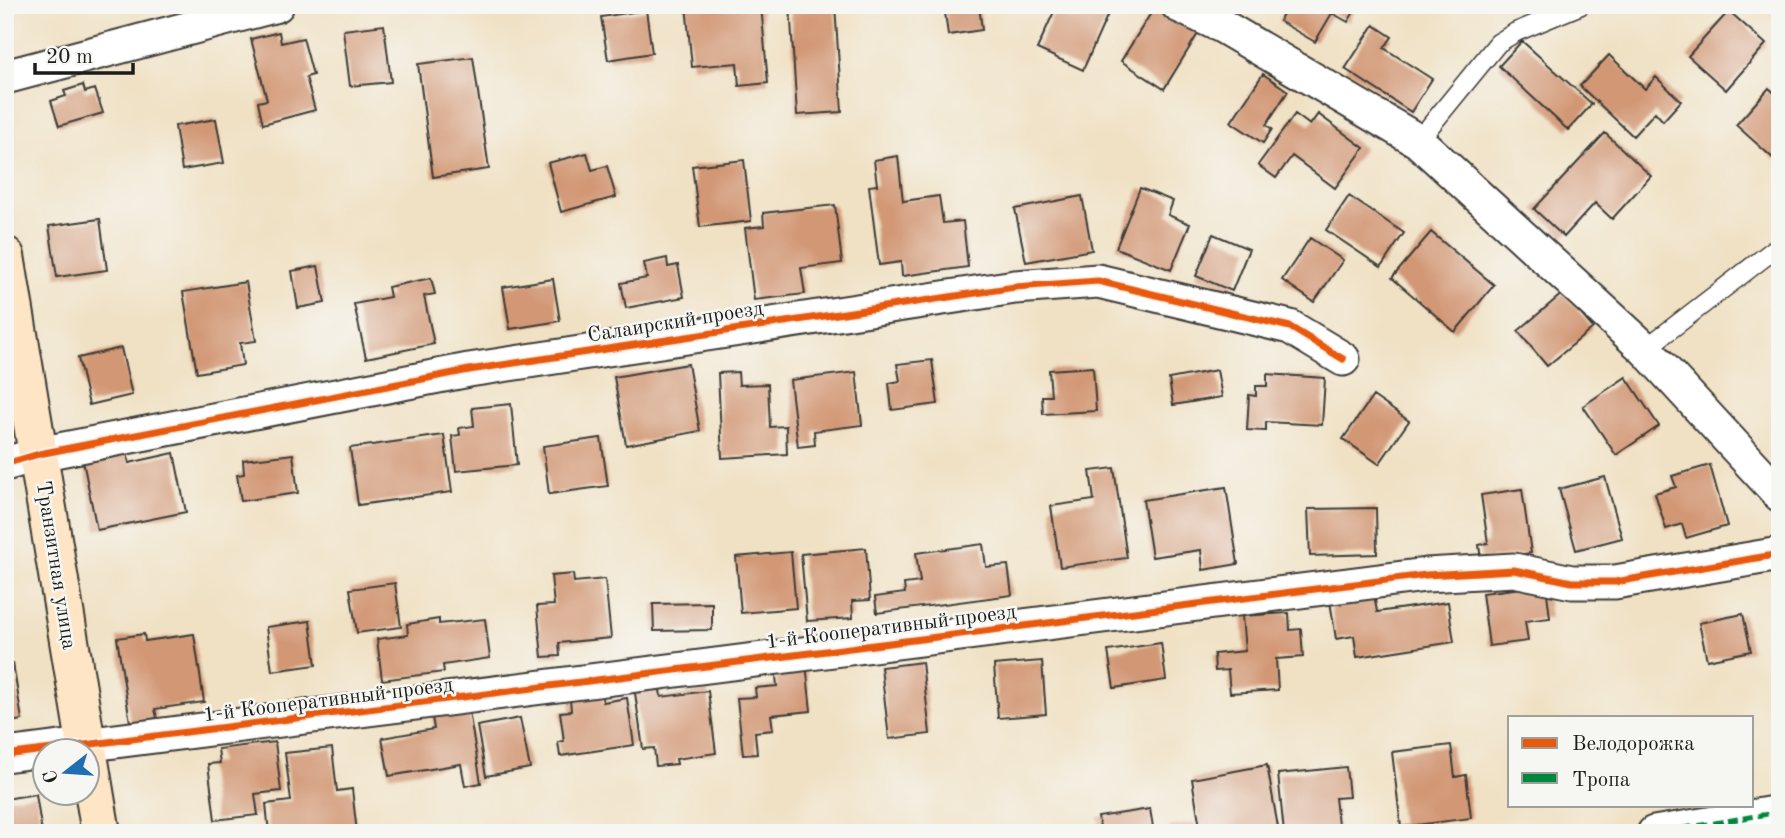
<svg xmlns="http://www.w3.org/2000/svg" width="1785" height="838" font-family="'Old Standard TT',serif">
<style>
.building{fill:#d29775}
.lines{fill:none;stroke-linecap:round;stroke-linejoin:round}
.lane-casing{stroke:#3c3a35;stroke-width:21}
.street-casing{stroke:#3c3a35;stroke-width:37}
.secondary-casing{stroke:#3c3a35;stroke-width:42}
.lane{stroke:#fff;stroke-width:18}
.street{stroke:#fff;stroke-width:33}
.secondary{stroke:#fde5c5;stroke-width:38}
.quiet{stroke:#00873e;stroke-width:5;stroke-dasharray:10 5;stroke-linecap:butt}
.cycleway-casing{stroke:#f6f6f2;stroke-width:11}
.cycleway{stroke:#e8590c;stroke-width:7}
.labels{text-anchor:middle;stroke-width:5;stroke-linejoin:round;paint-order:stroke}
.street-label{font-size:21px;fill:#1c1c1c;stroke:#f6f6f2}
</style>
<rect width="100%" height="100%" fill="#f6f6f2"/>
<filter id="ink" filterUnits="userSpaceOnUse"><feTurbulence type="fractalNoise" baseFrequency=".0143" numOctaves="2"/><feDisplacementMap in="SourceGraphic" scale="14" xChannelSelector="R" yChannelSelector="G"/><feConvolveMatrix kernelMatrix="1 2 1 2 8 2 1 2 1" color-interpolation-filters="sRGB"/></filter>
<filter id="wash" filterUnits="userSpaceOnUse"><feTurbulence type="fractalNoise" baseFrequency=".00686" numOctaves="4" result="noise"/><feDisplacementMap in="SourceGraphic" scale="28" xChannelSelector="R" yChannelSelector="G"/><feGaussianBlur stdDeviation="1.57" result="paint"/><feColorMatrix in="noise" values="0 0 0 0 0 0 0 0 0 0 0 0 0 0 0 0 0 1.4 0 .05"/><feComposite in="paint" operator="in"/></filter>
<g filter="url(#wash)">
<rect width="100%" height="100%" fill="#f0e1c4"/>
<g id="blocks">
<path class="building" d="M686 5H761L768 83 739 86 737 63 692 67Z
M790 5H835L842 112 797 115Z
M944 5H979L982 30 948 35Z
M1057 5H1090L1108 14 1083 70 1037 49Z
M1156 5 1199 32 1164 89 1121 61Z
M1288 5H1358L1348 22 1332 13 1315 42 1279 21Z
M646 10 652 53 608 60 601 17Z
M1729 11 1766 44 1726 90 1688 56Z
M384 25 391 82 350 86 343 30Z
M1374 25 1392 37 1384 48 1432 79 1411 112 1345 69Z
M279 32 281 43 303 38 313 75 306 77 315 110 263 124 258 102 267 100 251 39Z
M1522 41 1592 104 1568 130 1499 66Z
M1609 55 1645 89 1656 77 1681 101 1663 121 1655 112 1633 136 1580 86Z
M473 57 489 169 433 177 418 64Z
M1263 74 1288 91 1266 125 1272 129 1263 143 1231 122Z
M83 85 85 92 95 89 103 113 59 126 51 101 66 96 64 91Z
M1769 88 1780 98V155L1775 160 1736 125Z
M1295 114 1310 125 1318 114 1364 148 1335 188 1292 156 1276 178 1258 165Z
M216 119 224 163 182 170 175 126Z
M1605 133 1651 176 1612 219 1595 203 1564 237 1534 209Z
M587 153 592 170 607 166 616 197 561 212 548 163Z
M898 156 903 201 939 196 943 223 963 221 968 267 902 276 901 262 879 265 869 186 877 185 874 160Z
M744 160 751 221 700 227 692 166Z
M1140 188 1173 201 1168 215 1190 224 1171 270 1116 248Z
M1082 196 1092 250 1026 262 1015 209Z
M1349 196 1404 233 1381 267 1326 230Z
M835 205 842 263 801 268 805 294 754 300 745 228 764 226 763 213Z
M100 219 107 270 57 277 49 226Z
M1431 232 1494 285 1455 332 1392 278Z
M1213 234 1249 249 1232 291 1196 276Z
M1310 238 1343 260 1314 302 1282 280Z
M667 258 668 267 678 265 684 297 626 308 621 283 647 278 644 263Z
M318 266 325 303 298 308 292 271Z
M431 278 435 294 424 296 434 344 366 358 354 304 390 297 388 287Z
M553 279 560 321 510 329 503 287Z
M246 282 256 341 240 343 243 365 197 373 183 292Z
M1563 293 1593 328 1547 366 1518 331Z
M121 348 132 395 89 405 78 358Z
M932 360 938 404 892 410 889 383 900 381 897 364Z
M688 364 700 431 626 445 614 377Z
M1093 367 1096 411 1043 414 1042 396H1051L1049 370Z
M1217 370 1222 397 1173 405 1169 379Z
M738 372 739 385 768 384 770 427 786 426 787 454 722 458 718 373Z
M856 372 862 425 814 431 815 445 798 447 790 380Z
M1267 374 1325 378 1322 425 1266 422V431L1247 430 1249 395 1256 396V386H1267Z
M1626 377 1659 426 1616 455 1583 406Z
M1373 396 1409 421 1379 464 1343 439Z
M511 404 517 465 456 471 452 436 460 435 459 428 474 426 472 408Z
M444 435 452 492 358 505 350 448Z
M601 438 608 486 549 494 543 446Z
M127 452 129 463 174 453 186 512 97 530 83 461Z
M293 454 298 493 241 501 237 475 244 474 243 460Z
M1710 465 1727 526 1686 538 1682 524 1666 529 1655 493 1676 487 1672 476Z
M1114 468 1127 558 1060 567 1051 506 1094 500 1090 471Z
M1605 477 1622 538 1576 550 1559 489Z
M1226 487 1238 564 1203 570 1201 550 1152 557 1143 500Z
M1522 489 1531 553 1481 560 1479 545 1488 543 1481 495Z
M1376 508 1377 554 1310 556 1308 509Z
M983 544 986 567 1008 565 1012 595 877 613 875 597 905 593 904 584 920 582 916 553Z
M866 548 870 600 852 601 853 618 807 621 801 554Z
M791 552 796 608 741 613 736 557Z
M573 574 574 582 605 579 611 638 559 643 560 656 542 657 537 606 554 605 551 576Z
M395 583 401 627 357 633 350 589Z
M1546 585 1550 618 1525 621 1528 641 1489 646 1482 593Z
M1373 588 1377 612 1448 602 1454 642 1357 657 1354 636 1336 639 1329 595Z
M712 603V630L654 631 653 604Z
M1289 613 1290 630 1301 629 1303 657 1276 659 1278 690 1230 693 1228 670 1215 671 1214 654 1245 651 1242 616Z
M1743 614 1751 651 1707 660 1699 623Z
M439 619V624L485 619 490 658 443 665 444 672 382 680 377 639 408 635 407 624Z
M310 621 316 665 272 671 266 627Z
M144 634 145 641 194 634 204 702 155 709 157 718 130 722 117 638Z
M1161 643 1166 680 1114 688 1108 651Z
M1042 661 1046 714 998 718 994 665Z
M922 662 930 734 889 739 881 667Z
M13 663 22 720 5 723V664Z
M806 663 811 711 771 715 773 730 755 732 757 754 743 755 737 698 756 697 755 688 777 686 775 666Z
M659 683 661 697 708 691 716 753 676 759 677 764 656 766 654 748 643 749 634 686Z
M601 693 603 702 627 698 634 745 560 756 558 742 564 741 560 712 571 711 570 698Z
M469 711 481 783 465 786 461 764 389 776 382 738 434 729 432 717Z
M520 718 530 768 486 776 477 726Z
M275 742 281 791 255 794 258 815 215 820 208 764 220 763 218 749Z
M1451 745 1455 777 1466 775 1471 818 1401 827 1392 752Z
M332 748 337 791 352 789 357 833H269L266 804 291 801 285 753Z
M1267 765 1279 833H1201L1192 779Z
M1346 767 1349 797 1335 798 1339 833H1284L1278 774Z
M36 794 42 833H5V799Z
M1150 809 1154 833H1101L1098 817Z
M1194 823 1196 833H1171L1169 827Z"/>
</g>
</g>
<g filter="url(#ink)">
<use href="#blocks" fill-opacity="0" stroke="#3c3a35" stroke-width="2"/>
<g class="lines">
<g class="lane-casing">
<path id="lane" d="M1418 141 1498 43 1516 32 1581 5
M1645 349 1780 245"/>
</g>
<g class="street-casing">
<path id="street" d="M1178 5 1222 26 1418 141 1645 349 1780 495
M5 77 277 5
M5 464 39 454 469 370 1015 287 1098 281 1290 327 1343 359
M5 755 1426 575 1514 570 1572 582H1615L1780 554
M1654 833 1780 812"/>
</g>
<g class="secondary-casing">
<path id="secondary" d="M5 256 101 833"/>
</g>
<use href="#lane" class="lane"/>
<use href="#street" class="street"/>
<use href="#secondary" class="secondary"/>
<path class="quiet" d="M1654 833 1780 812"/>
<g class="cycleway-casing">
<path id="cycleway" d="M5 464 39 454 469 370 1015 287 1098 281 1290 327 1343 359
M5 755 1426 575 1514 570 1572 582H1615L1780 554"/>
</g>
<use href="#cycleway" class="cycleway"/>
</g>
</g>
<g class="labels">
<g class="street-label">
<text transform="translate(675 321) rotate(-9)" y="7">Салаирский проезд</text>
<text transform="translate(57 565) rotate(81)" y="7">Транзитная улица</text>
<text transform="translate(891 626) rotate(-7)" y="7">1-й Кооперативный проезд</text>
<text transform="translate(328 699) rotate(-7)" y="7">1-й Кооперативный проезд</text>
</g>
</g>
<rect width="1785" height="838" fill="none" stroke="#f6f6f2" stroke-width="28"/>
<rect x="1508" y="716" width="245" height="91" fill="#f6f6f2" stroke="#9f9f9c" stroke-width="2"/>
<rect x="1522" y="738" width="35" height="10" fill="#e8590c" stroke="#9f9f9c" stroke-width="2"/>
<text x="1572" y="750" font-size="21" fill="#1c1c1c">Велодорожка</text>
<rect x="1522" y="773" width="35" height="10" fill="#00873e" stroke="#9f9f9c" stroke-width="2"/>
<text x="1572" y="786" font-size="21" fill="#1c1c1c">Тропа</text>
<g transform="translate(66 772) rotate(253)"><circle r="33" fill="#f6f6f2" stroke="#9f9f9c" stroke-width="2"/>
<path d="M0-5L12 26L0 18L-12 26Z" fill="#1f6fb2"/>
<text y="-10" font-size="19" font-weight="bold" text-anchor="middle" fill="#1c1c1c">С</text>
</g>
<path d="M35 63v10h98v-10" fill="none" stroke="#1c1c1c" stroke-width="3.5"/>
<text x="46" y="63" font-size="21" fill="#1c1c1c" stroke="#f6f6f2" stroke-width="5" paint-order="stroke">20 m</text>
</svg>
